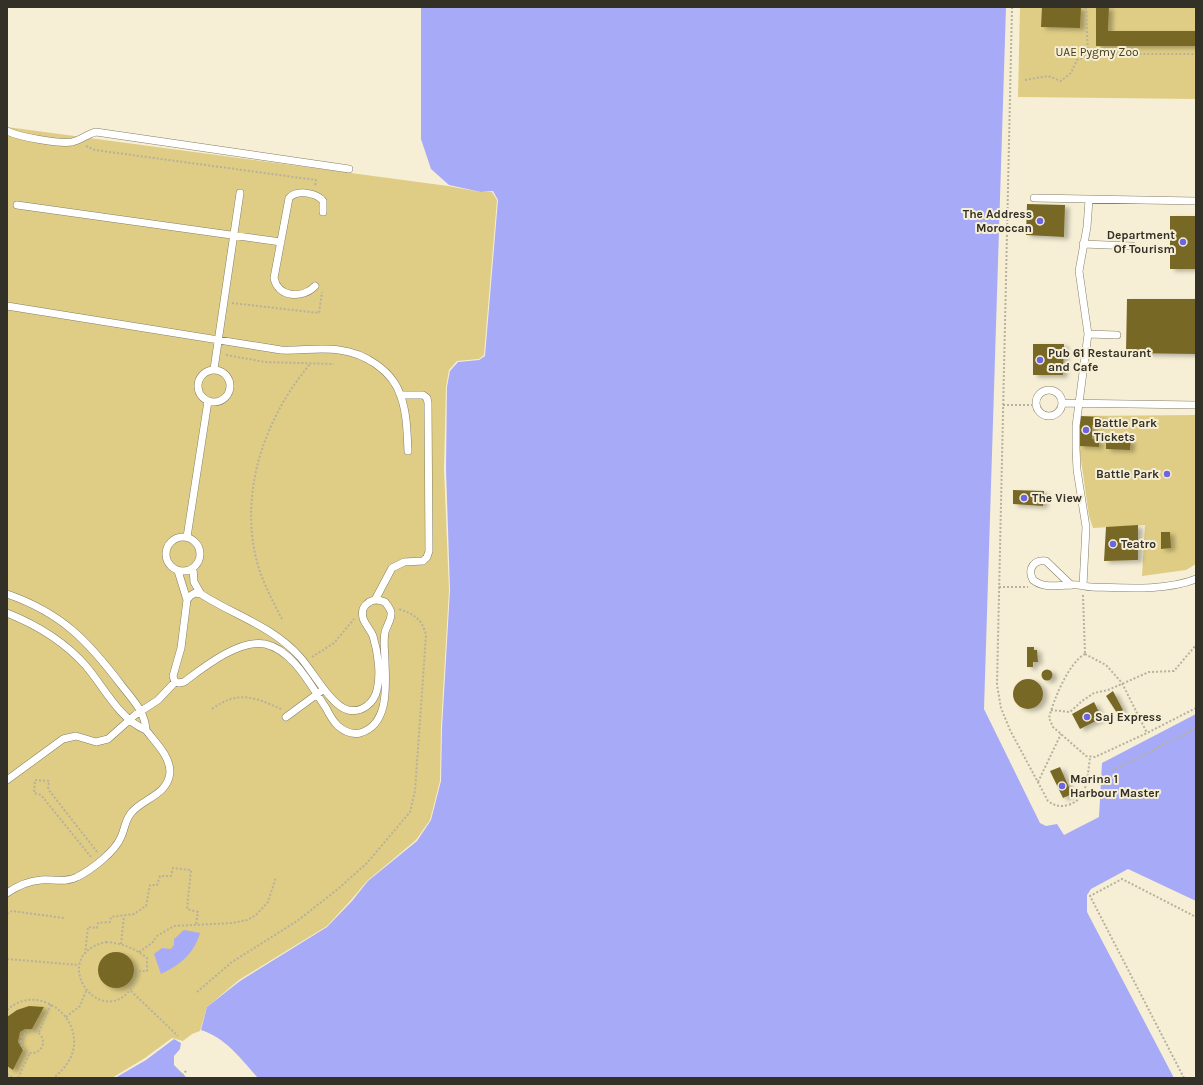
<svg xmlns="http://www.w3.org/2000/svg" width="1203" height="1085" font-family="Karla,sans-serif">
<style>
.green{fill:#dfcd85}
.water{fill:#a7aaf6}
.building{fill:#786825;filter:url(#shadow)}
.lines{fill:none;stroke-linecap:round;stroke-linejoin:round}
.lane-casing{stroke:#847e67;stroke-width:8}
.path{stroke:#b6b19d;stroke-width:2;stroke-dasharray:2 2;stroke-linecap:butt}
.lane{stroke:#fff;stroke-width:7}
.poi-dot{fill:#6c65df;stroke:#f6efd6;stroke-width:1.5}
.labels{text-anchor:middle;stroke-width:4;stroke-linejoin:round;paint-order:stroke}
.park-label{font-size:12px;fill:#473e19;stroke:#f6efd6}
.poi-label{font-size:12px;font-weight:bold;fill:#333127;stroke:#f6efd6;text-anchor:start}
</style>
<defs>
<filter id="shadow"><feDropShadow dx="4.5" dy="2.5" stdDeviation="2" flood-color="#0004"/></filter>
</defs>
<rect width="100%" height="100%" fill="#f6efd6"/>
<path class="green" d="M1020 7H1196V99L1018 97Z
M7 127 448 186 481 192H492L497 200 484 355 479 359 457 361 449 370 446 387 444 469 449 590 441 727 440 781 430 820 416 840 367 881 351 900 327 926 239 980 207 1007 200 1031 192 1034 183 1041 172 1038 145 1058 112 1078H7Z
M1196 415V564L1186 570 1142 576 1145 525 1093 528 1089 516 1079 446 1080 416Z"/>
<path class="water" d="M421 7H1006L984 709 1040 823 1046 826 1057 824 1064 835 1099 817 1102 763 1196 714V901L1128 869 1091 889 1087 895V912L1174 1078H258C241 1059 226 1038 201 1030L207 1007 240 981 327 927 352 901 368 881 417 841 431 820 441 781 442 728 450 590 446 469 447 387 450 371 458 362 479 360 485 356 498 200 493 191 481 192 449 185 431 169 421 139Z
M184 930 200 933C194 954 180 965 161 974L154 954 162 948 171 949 174 945V939Z
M174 1039 181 1043 180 1049 174 1056V1065L187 1078H115L146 1060Z"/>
<path class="building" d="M1042 7H1081L1080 28 1041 27Z
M1096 7H1109L1108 31H1196V46H1096Z
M1027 204 1065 205 1064 237 1026 235Z
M1170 216H1196V269H1170Z
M1127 299H1196V354L1126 353Z
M1033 344H1064L1063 375H1033Z
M1080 416 1101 417V425H1092V439L1099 440V447L1079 446Z
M1106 440H1131L1130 450 1106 449Z
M1013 490 1044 491 1043 506 1013 504Z
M1138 525V560L1104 561 1106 527Z
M1161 532H1170L1171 548 1161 549Z
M1027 647H1034V650H1037L1038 662H1033V667H1027Z
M1041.5 675a5.5 5.5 0 1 1 11 0a5.5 5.5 0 1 1-11 0Z
M1013 694a15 15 0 1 1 30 0a15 15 0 1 1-30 0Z
M1113 691 1123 710 1117 713 1106 696Z
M1094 702 1102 718 1080 729 1072 714Z
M1060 767 1072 794 1063 798 1050 771Z
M98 970a18 18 0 1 1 36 0a18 18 0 1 1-36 0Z
M29 1006 44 1007 32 1029H25L20 1032 18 1042 23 1050 13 1070 7 1066V1017L17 1010Z"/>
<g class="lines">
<g class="lane-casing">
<path id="lane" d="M7 131C19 137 59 144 72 142 81 140 87 134 96 132L349 169
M1034 198 1196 201
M17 205 281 242
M1083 244 1132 246
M315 286C303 299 278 298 274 278L289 198C297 189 317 193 323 201V212
M7 306 281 350C300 351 320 347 339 350 364 353 393 370 401 397 407 414 407 432 408 451
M1088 334 1117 335
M214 369 240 193
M198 386a16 16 0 1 1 32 0a16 16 0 1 1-32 0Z
M1036 403a13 13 0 1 1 26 0a13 13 0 1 1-26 0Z
M1063 403 1196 405
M166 554a17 17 0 1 1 34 0a17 17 0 1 1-34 0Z
M187 537 208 401
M193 568 194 582 201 594
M178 571 187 600
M1071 585 1046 561C1034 559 1027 569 1033 580 1045 589 1057 585 1071 585 1078 584 1085 587 1092 587 1124 588 1166 591 1196 579
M1083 586 1086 527 1077 470 1076 448V426L1088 334 1079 271 1087 227 1089 200
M195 593 201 594C235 616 271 625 300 657 312 670 331 706 348 710 362 713 374 703 377 690 381 675 378 652 373 636 369 626 360 621 363 609 368 600 375 598 385 602 387 605 390 608 391 612 392 619 387 625 385 632 383 642 385 652 385 662 386 686 389 725 360 733 352 735 344 731 338 726 333 721 329 714 326 708 311 686 293 650 265 644 239 639 204 667 184 682L179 683 175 682 173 676 181 648 187 600 190 596Z
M7 594C62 613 88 641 122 686 133 700 145 712 146 730 119 719 104 687 86 666 64 641 37 625 7 613
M375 600 392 568 404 562 423 561 427 557 429 551 428 403 427 398 423 395H401
M286 717 320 692
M7 780 63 739 76 736 96 742 108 739 135 715 158 700 175 682
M7 893C17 886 29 881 41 880 52 879 66 883 77 877 91 870 115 852 121 837 125 829 125 819 132 812 144 798 168 795 170 772 170 756 155 742 146 730"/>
</g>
<path class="path" d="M1012 7 997 685 1001 708 1010 730 1048 801C1055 806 1060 807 1068 805 1089 799 1087 775 1090 758
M1086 7 1088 55
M1025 80 1048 76 1061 81 1071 73 1077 60 1092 54H1196
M86 146 95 150 316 180 315 186
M232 303 319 313 322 292
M226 355 265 362 334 364
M1003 405H1036
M999 587H1028
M1083 595 1085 654
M282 619C274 604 266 588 260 572 236 499 263 419 311 363
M1085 654C1069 662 1053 701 1049 718L1053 727 1086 756 1095 757 1147 733 1196 708
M1085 654 1106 665 1122 683 1147 733
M312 657 334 643 354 619
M212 709C238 690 254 697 281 709
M1051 710 1070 712 1082 701 1094 693 1108 690 1149 672 1174 671 1196 645
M1112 771 1196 728
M1038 782 1061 734
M91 857 41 795 34 793 35 780 49 781 48 789 98 853
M7 914 12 911 64 918
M106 942C122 943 134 948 147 958V971H140C112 1048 40 957 106 942Z
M121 944 124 916
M139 952 152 943 157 936 174 926 232 923 247 920 256 915 268 902 276 877
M85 954 88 927 97 928 98 923 110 922 111 917 134 914 146 906 150 885H157L160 876H171L173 868 191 870 187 909 198 912 196 925
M7 959 79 965
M131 991 178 1036
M197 992 232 962 297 921 338 889 367 863 410 812 415 791 426 635C422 619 414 614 399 609
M7 1010C45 975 107 1038 53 1078
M66 1017 80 1006 86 991
M21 1042a11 11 0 1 1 22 0a11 11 0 1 1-22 0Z
M39 1032 51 1004
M7 1074 13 1078
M18 1078 30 1053
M179 1078 187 1070
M1184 1078 1090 896 1122 879 1196 917"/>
<use href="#lane" class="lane"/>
</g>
<g class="poi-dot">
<circle cx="1040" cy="221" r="4"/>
<circle cx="1183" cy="242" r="4"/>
<circle cx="1040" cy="360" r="4"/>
<circle cx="1086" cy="430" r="4"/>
<circle cx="1167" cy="474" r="4"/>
<circle cx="1024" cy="498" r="4"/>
<circle cx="1113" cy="544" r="4"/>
<circle cx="1087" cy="717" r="4"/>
<circle cx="1062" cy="786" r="4"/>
</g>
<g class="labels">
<g class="park-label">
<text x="1097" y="56">UAE Pygmy Zoo</text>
</g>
<g class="poi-label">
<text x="1032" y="218" text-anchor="end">The Address<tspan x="1032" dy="14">Moroccan</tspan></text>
<text x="1175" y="239" text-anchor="end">Department<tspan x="1175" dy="14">Of Tourism</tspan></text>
<text x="1048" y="357">Pub 61 Restaurant<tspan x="1048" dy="14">and Cafe</tspan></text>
<text x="1094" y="427">Battle Park<tspan x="1094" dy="14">Tickets</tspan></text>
<text x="1159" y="478" text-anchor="end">Battle Park</text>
<text x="1032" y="502">The View</text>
<text x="1121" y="548">Teatro</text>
<text x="1095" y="721">Saj Express</text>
<text x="1070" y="783">Marina 1<tspan x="1070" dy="14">Harbour Master</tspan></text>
</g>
</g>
<rect width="1203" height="1085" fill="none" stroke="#333127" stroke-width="16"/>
</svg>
